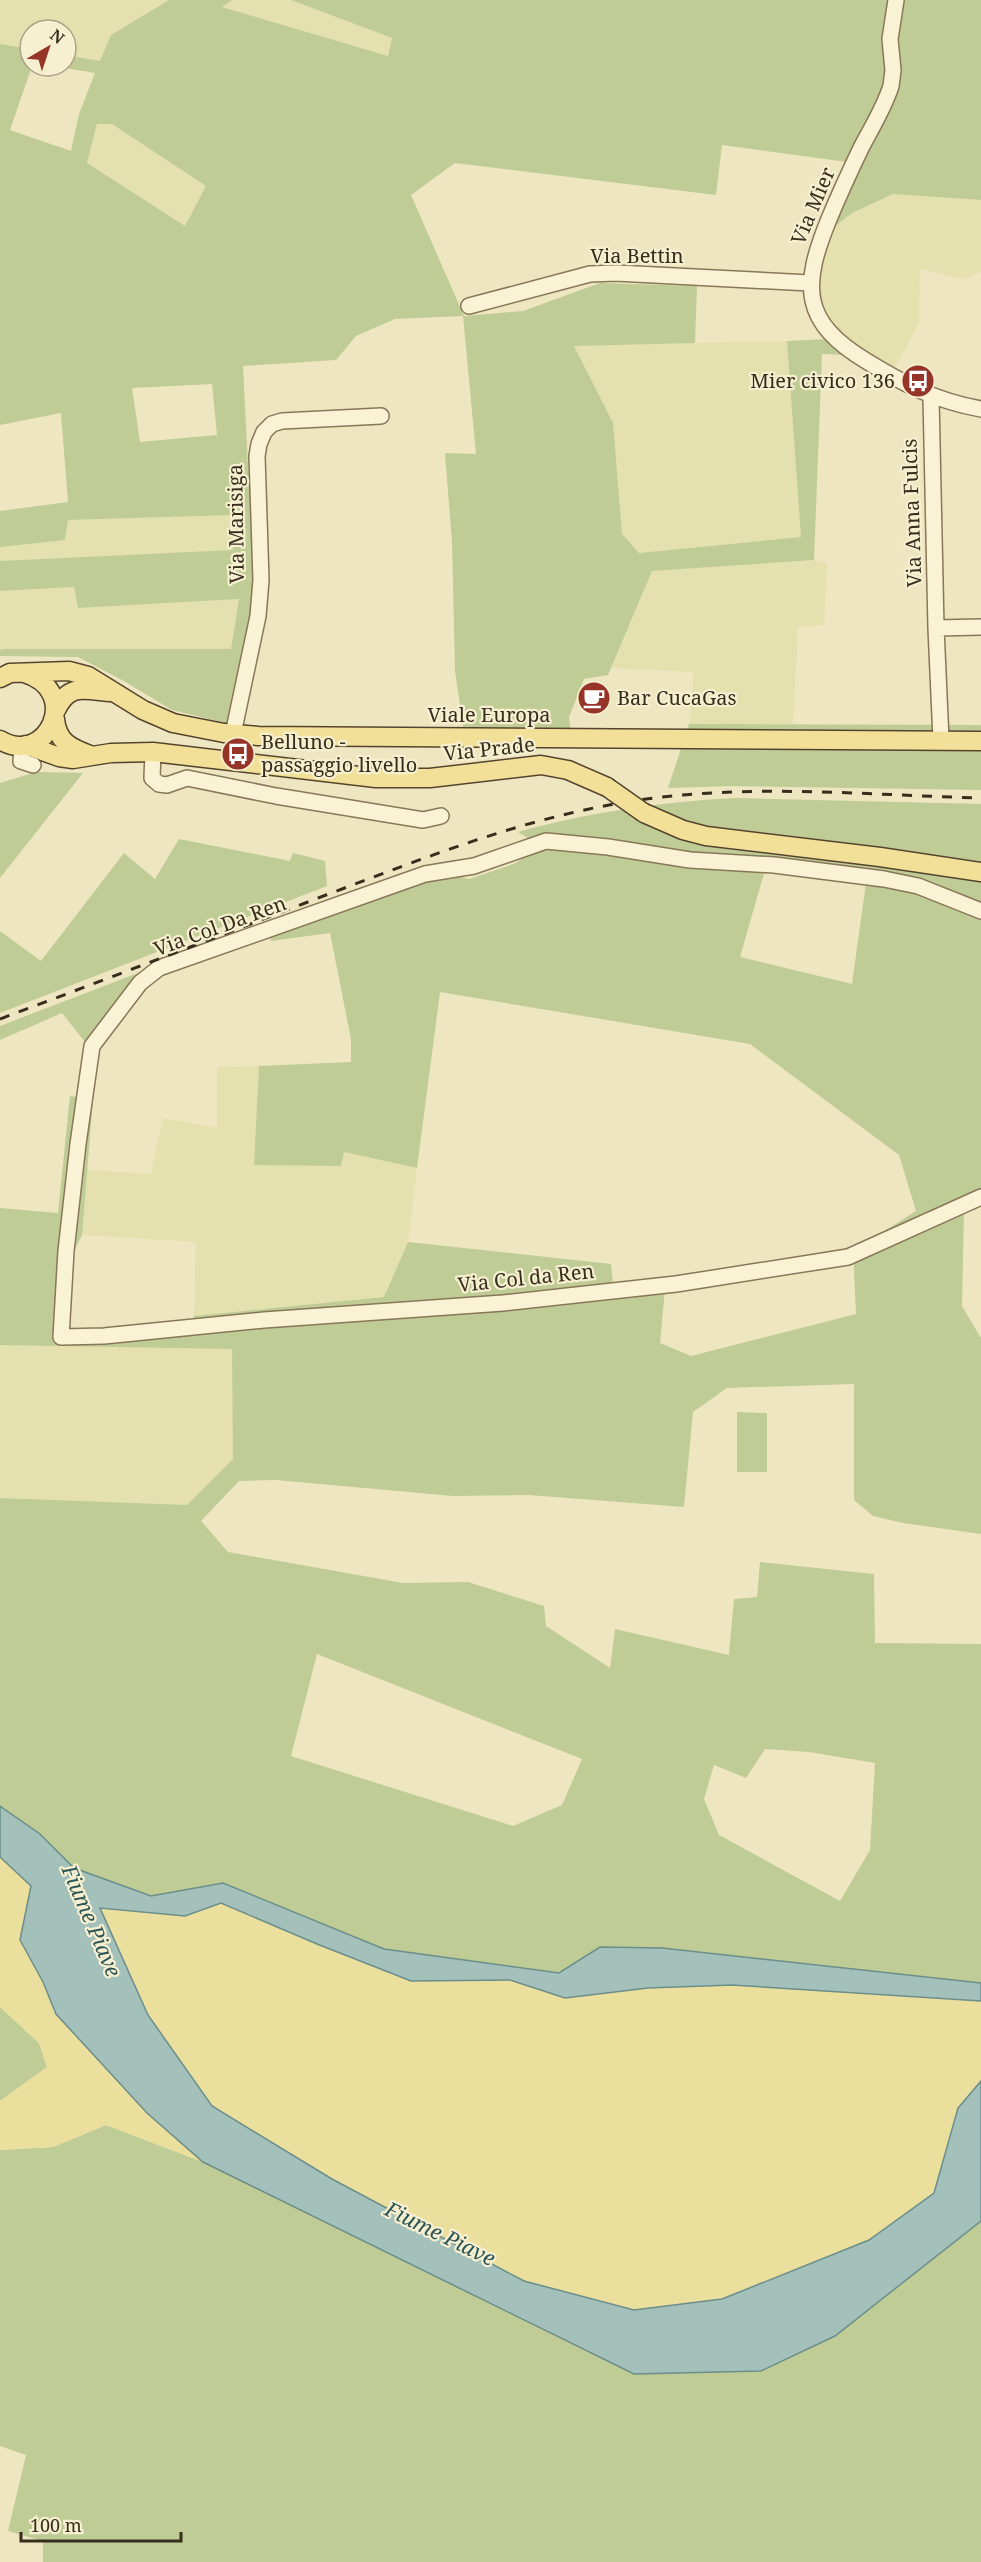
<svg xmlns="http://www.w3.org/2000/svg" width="981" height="2562" font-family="'Noto Serif',serif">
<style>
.farmland{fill:#e4e1ae}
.green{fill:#bfcc95;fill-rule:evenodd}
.sand{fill:#ebdf9d}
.water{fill:#a4c0bb;stroke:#6b8e8a;stroke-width:1.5}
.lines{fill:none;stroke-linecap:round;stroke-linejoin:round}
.minor-casing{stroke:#887758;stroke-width:18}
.major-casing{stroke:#55442d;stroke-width:21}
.minor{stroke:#f9f2d4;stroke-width:15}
.major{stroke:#f2e098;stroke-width:18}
.rail{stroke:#372d1d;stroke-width:3;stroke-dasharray:10 10;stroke-linecap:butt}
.major-bridge-casing{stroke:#55442d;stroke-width:21;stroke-linecap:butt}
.major-bridge{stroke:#f2e098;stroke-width:18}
.labels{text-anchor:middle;stroke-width:4.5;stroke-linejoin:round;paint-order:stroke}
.street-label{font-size:20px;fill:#372d1d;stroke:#f6efd0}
.poi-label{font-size:20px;fill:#372d1d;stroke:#f6efd0;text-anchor:start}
.water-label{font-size:21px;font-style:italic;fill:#2c5557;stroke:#f6efd0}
</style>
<rect width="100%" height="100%" fill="#eee6c1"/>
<path class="farmland" d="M0 0H169L111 35 100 61 66 55V30H30V49L0 44Z
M232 0H291L392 38 388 56 221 7Z
M97 123 112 124 206 186 185 227 87 163Z
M893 194 981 200V271L964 279 920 269 919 323 893 371 830 339 818 307 815 268 825 234 852 213Z
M787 341 801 537 639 553 622 535 618 501 574 345Z
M234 515 233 551 0 561V547L65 540 68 520Z
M814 560 827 563 824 625 798 627 793 724H689L694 672 611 668 652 571Z
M75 587 78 608 239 599 231 649 0 650V591Z
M259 1066 255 1165 344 1152 417 1168 408 1242 384 1297 194 1316 196 1242 82 1235 87 1170 151 1174 163 1118 217 1128V1067Z
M58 1344 233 1349V1459L187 1505 0 1498V1345Z"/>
<path class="green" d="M169 0H232L222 7 388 56 392 38 291 0H981V200L893 194 852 213 825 234 862 164 722 145 716 195 455 163 411 195 464 316 523 311 600 283 697 286 695 343 574 346 613 423 622 534 639 553 801 537 787 341 830 339 868 356 822 354 814 560 652 571 608 675 584 679 569 717 571 734 464 732 455 671 452 542 445 453 476 454 463 316 395 319 356 336 336 360 243 366 248 467 256 545V585L230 724 172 710 122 680 78 657 0 656V650L3 649H231L239 599 78 608 74 587 0 591V561L233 550 234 515 68 520 65 540 0 547V511L68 502 61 413 0 425V44L30 49V66H32L10 130 71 151 79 114 95 73 53 66H66V55L100 61 111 35ZM97 124H112L206 186 185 226 87 163ZM212 384 217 435 140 442 132 388Z
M689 724 981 725V790L732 786 668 788Z
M36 772 83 773 0 878V783Z
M735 798 981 804V1201L964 1209 962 1306 981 1338V1534L903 1523 873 1516 854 1500V1384L727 1388 693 1412 684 1507 529 1495 453 1496 276 1480 239 1481 201 1521 228 1552 403 1583 468 1582 544 1606 546 1626 610 1668 615 1629 729 1655 734 1599 757 1597 760 1562 874 1574 875 1643 981 1644V1983L662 1948 600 1947 559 1973 384 1949 223 1883 151 1896 73 1868 40 1834 0 1806V1498L187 1505 233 1459 232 1349 0 1345V1208L58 1213 70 1096 93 1099 82 1235 61 1277 58 1335 193 1329 194 1316 384 1297 408 1242 611 1264 613 1284 666 1278 660 1343 691 1356 856 1314 853 1251 916 1211 899 1155 750 1044 440 992 417 1168 344 1152 341 1166 254 1165 259 1066 351 1062V1039L330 933 271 941 266 924 422 868 469 879 514 864 541 846 518 832C591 812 659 802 735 798ZM765 870 866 883 852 984 740 957ZM317 1654 582 1759 562 1805 513 1826 291 1756ZM765 1749 809 1752 875 1763 870 1850 840 1901 719 1835 704 1799 714 1765 746 1778Z
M179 839 290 861 293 853 325 861 327 886 0 1013V931L41 961 124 853 155 879Z
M143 971 85 1042 62 1013 0 1040V1026Z
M737 1412 767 1413V1472H737Z
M0 2007 39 2043 47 2067 0 2101Z
M106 2125 203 2162 635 2374 835 2336 981 2221V2562H43V2541L8 2531 26 2455 0 2446V2150L53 2147Z"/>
<path class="sand" d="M0 1857 31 1886 20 1940 43 1982 56 2014 147 2113 203 2162 106 2125 53 2147 0 2150V2101L47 2067 39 2043 0 2007Z
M221 1903 317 1944 411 1981 510 1980 565 1998 648 1988 732 1985 981 2001V2081L958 2108 934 2193 869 2240 722 2299 634 2310 524 2281 332 2179 212 2106 148 2015 99 1908 185 1916Z"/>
<path class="water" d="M0 1806 40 1834 74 1868 151 1896 223 1883 384 1949 559 1973 600 1947 662 1948 981 1983V2001L732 1985 648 1988 565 1998 510 1980 411 1981 317 1944 221 1903 185 1916 100 1908 148 2015 212 2106 332 2179 524 2281 634 2310 722 2299 869 2240 934 2193 958 2108 981 2081V2221L835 2336 761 2371 634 2374 203 2162 147 2113 56 2014 43 1982 20 1940 31 1886 0 1857Z"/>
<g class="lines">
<g class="minor-casing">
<path id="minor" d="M896 0 890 39 893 70 891 86C884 108 872 127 861 148 850 171 839 195 829 219 802 285 800 322 868 362 906 385 936 401 981 409
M469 306 590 274 616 273 810 283
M931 397 936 628 941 740
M936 628 981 627
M233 734 258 616 261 580 257 456 259 444 264 432 272 424 282 421 381 416
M22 746 21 761 33 765
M153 752 152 778 159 784 167 785 187 778 276 796 423 820 441 816
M981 911 918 886 884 879 774 865 690 860 608 847 546 841 474 866 425 874 159 968 140 983 92 1046 78 1144 66 1251 61 1337 104 1336 264 1320 503 1303 676 1284 848 1257 981 1197"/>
</g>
<g class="major-casing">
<path id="major" d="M0 678 10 673 69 671 88 676 143 710 173 723 224 733 258 736 981 741
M56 710C69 683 84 690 109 692
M55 719C57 742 71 748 90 755
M0 740C46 768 84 691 24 673
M26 745 59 757 73 759 111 753 153 752 376 778H430L541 765 568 770 607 787
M644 813 683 830 706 836 880 857 981 872"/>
</g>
<use href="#minor" class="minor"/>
<use href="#major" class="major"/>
<path class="rail" d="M0 1019C109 978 217 937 326 895 427 857 526 817 633 801 748 783 866 795 981 798"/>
<g class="major-bridge-casing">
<path id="major-bridge" d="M607 787 644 813"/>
</g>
<use href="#major-bridge" class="major-bridge"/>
</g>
<defs>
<g id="bus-disc" transform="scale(1.725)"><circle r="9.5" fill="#973428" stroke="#f6efd0"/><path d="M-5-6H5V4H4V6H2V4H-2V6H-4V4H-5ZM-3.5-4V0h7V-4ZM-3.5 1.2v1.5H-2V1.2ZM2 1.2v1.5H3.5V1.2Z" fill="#fff"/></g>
<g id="cafe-disc" transform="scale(1.725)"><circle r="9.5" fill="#973428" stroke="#f6efd0"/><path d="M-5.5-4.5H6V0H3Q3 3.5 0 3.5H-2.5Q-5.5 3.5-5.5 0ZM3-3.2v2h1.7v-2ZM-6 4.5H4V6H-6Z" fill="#fff"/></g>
</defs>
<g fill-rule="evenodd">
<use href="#bus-disc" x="918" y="381"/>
<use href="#cafe-disc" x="594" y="698"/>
<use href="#bus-disc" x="238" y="754"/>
</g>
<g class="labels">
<g class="street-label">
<text transform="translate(813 206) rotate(-67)" y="7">Via Mier</text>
<text x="637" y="263">Via Bettin</text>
<text transform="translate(912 513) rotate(-92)" y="7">Via Anna Fulcis</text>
<text transform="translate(236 524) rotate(-91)" y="7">Via Marisiga</text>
<text x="489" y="722">Viale Europa</text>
<text transform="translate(489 749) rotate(-6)" y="7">Via Prade</text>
<text transform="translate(220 926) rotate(-20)" y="7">Via Col Da Ren</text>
<text transform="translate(526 1278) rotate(-6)" y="7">Via Col da Ren</text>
</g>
<g class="poi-label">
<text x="895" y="388" text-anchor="end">Mier civico 136</text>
<text x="617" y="705">Bar CucaGas</text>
<text x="261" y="749">Belluno -<tspan x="261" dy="23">passaggio livello</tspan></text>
</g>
<g class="water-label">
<text transform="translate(91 1921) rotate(67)" y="7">Fiume Piave</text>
<text transform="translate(440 2234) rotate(26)" y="7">Fiume Piave</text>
</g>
</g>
<g transform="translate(48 48) rotate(39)"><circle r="28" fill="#f6efd0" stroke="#aaa188" stroke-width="1.5"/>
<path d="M0-4.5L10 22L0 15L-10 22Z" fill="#973428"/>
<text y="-9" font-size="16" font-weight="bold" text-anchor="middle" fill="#372d1d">N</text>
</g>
<path d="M21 2532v9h160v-9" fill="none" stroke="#372d1d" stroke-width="3"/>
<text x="30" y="2532" font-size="18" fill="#372d1d" stroke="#f6efd0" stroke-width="4.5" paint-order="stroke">100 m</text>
</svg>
